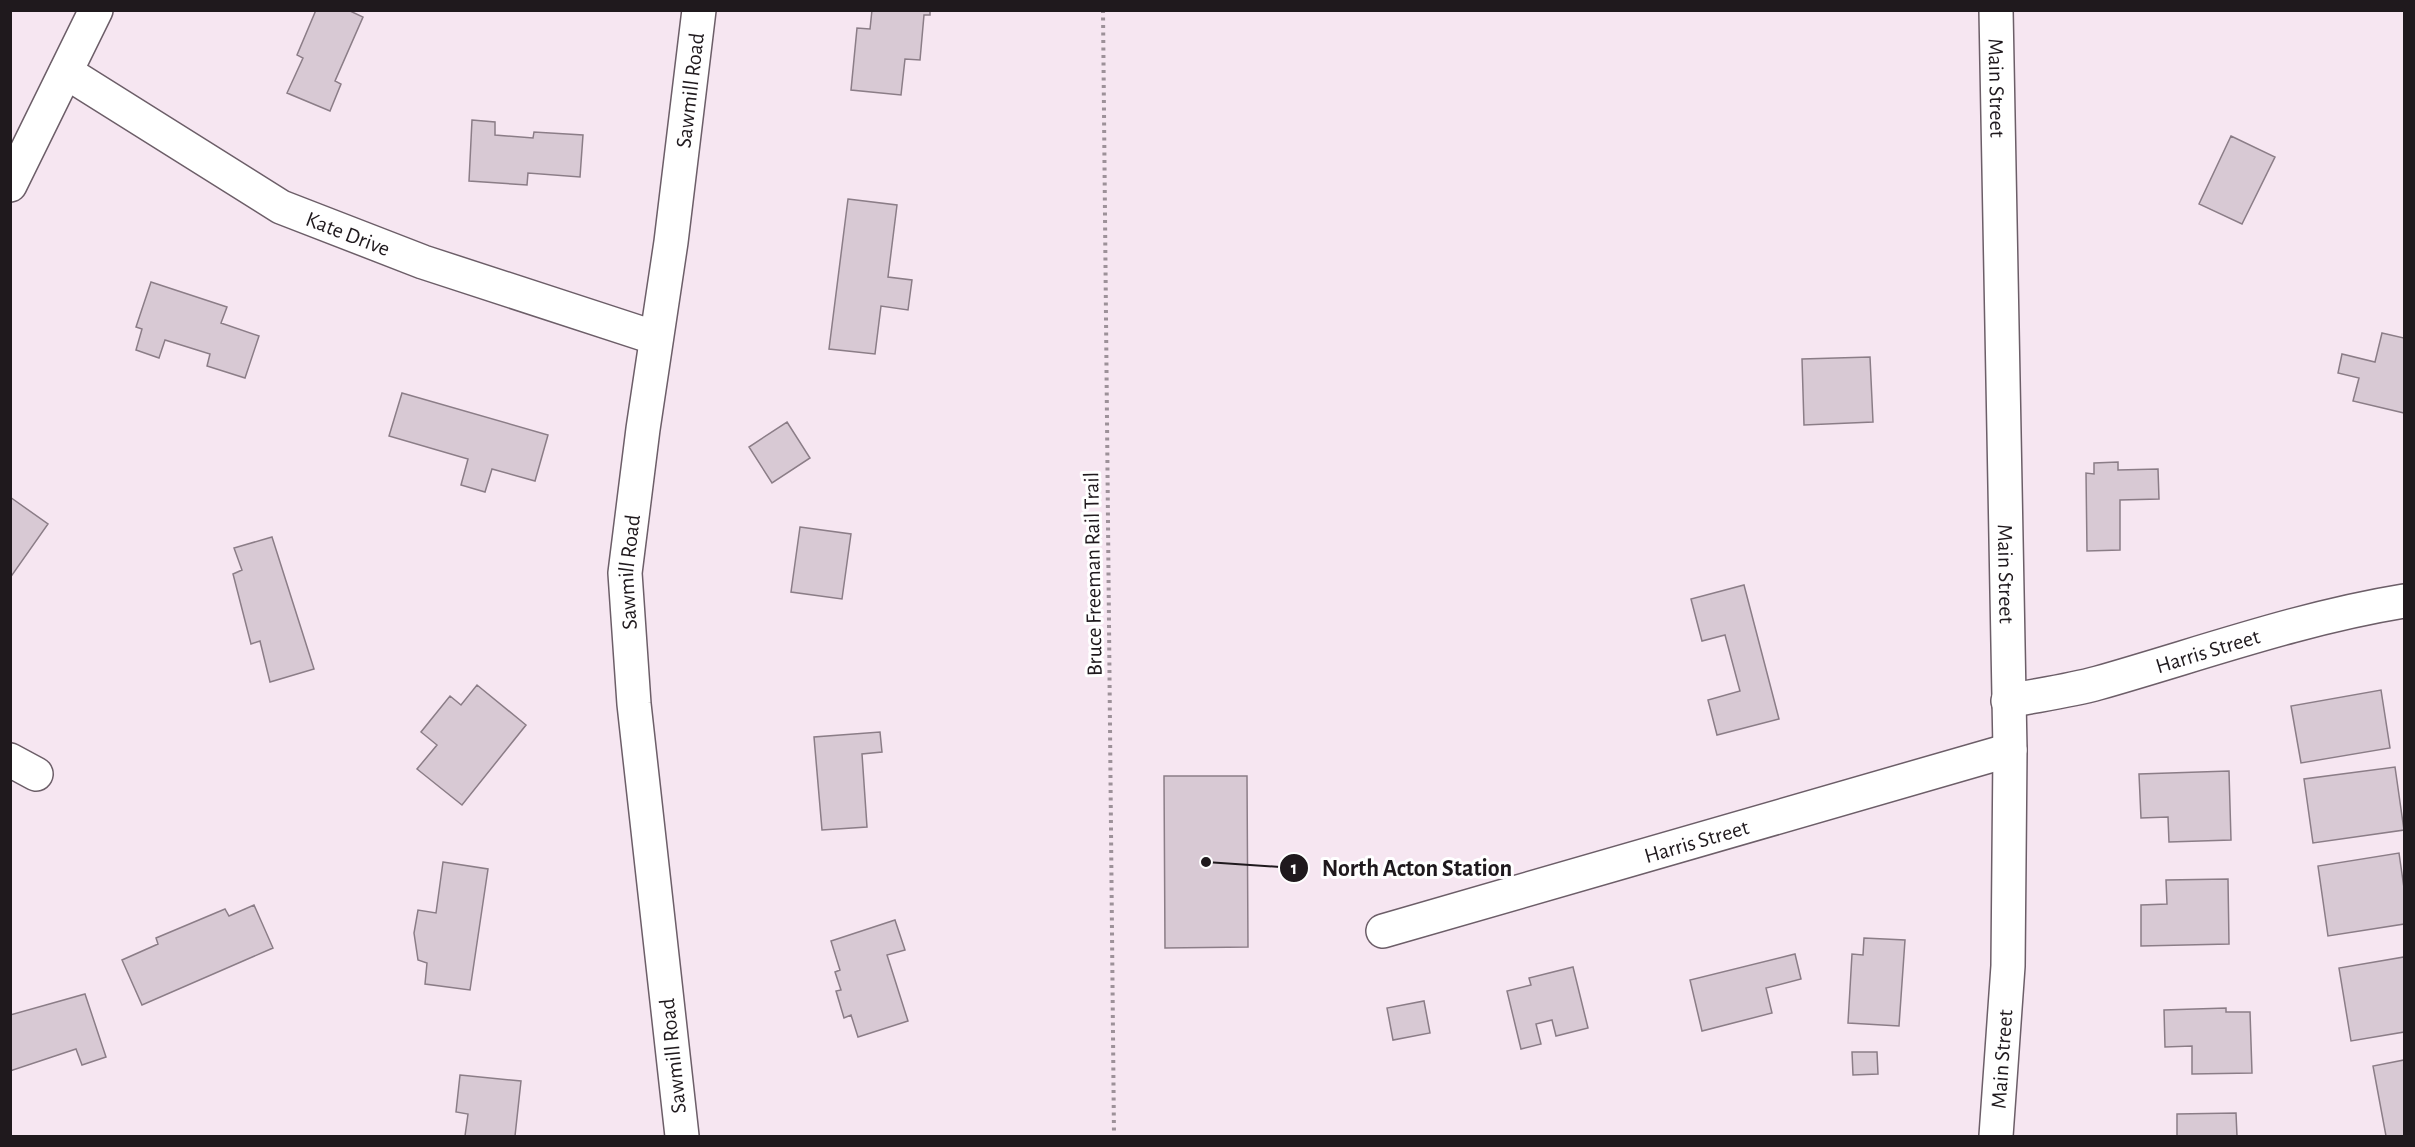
<svg xmlns="http://www.w3.org/2000/svg" width="2415" height="1147" font-family="'Alegreya Sans',sans-serif">
<style>
.building{fill:#d8c9d4;stroke:#8b7d87;stroke-width:1.5}
.lines{fill:none;stroke-linecap:round;stroke-linejoin:round}
.minor-casing{stroke:#6c5e68;stroke-width:36}
.secondary-casing{stroke:#6c5e68;stroke-width:36}
.path{stroke:#9d9199;stroke-width:4;stroke-dasharray:3 4.5;stroke-linecap:butt}
.minor{stroke:#fff;stroke-width:33}
.secondary{stroke:#fff;stroke-width:33}
.labels{text-anchor:middle;stroke-width:6;stroke-linejoin:round;paint-order:stroke}
.street-label{font-size:22px;fill:#1f191d;stroke:#fff}
.leader{fill:none;stroke:#1f191d;stroke-width:2}
.callout-dot{fill:#1f191d;stroke:#fff;stroke-width:2}
.mark-label{font-size:18px;text-anchor:middle;font-weight:bold;fill:#fff}
.callout-label{font-size:24px;text-anchor:middle;font-weight:bold;fill:#1f191d;stroke:#fff;stroke-width:6;stroke-linejoin:round;paint-order:stroke}
</style>
<rect width="100%" height="100%" fill="#f6e6f1"/>
<path class="building" d="M316 10H348L363 17 335 81 341 84 330 111 287 93 303 58 297 55Z
M872 10H930V15H924L920 60 905 59 901 95 851 90 857 28 870 29Z
M472 120 495 122V135L533 138 534 132 583 135 580 177 528 173 527 185 469 181Z
M2231 136 2275 157 2242 224 2199 204Z
M848 199 897 205 888 277 912 280 908 310 881 306 875 354 829 349Z
M151 282 227 307 221 323 259 336 245 378 207 366 210 354 165 340 159 358 136 350 142 329 136 327Z
M2382 333 2404 338V413L2353 401 2359 378 2338 373 2342 354 2375 362Z
M1870 357 1873 422 1804 425 1802 359Z
M402 393 548 435 535 481 492 469 485 492 461 485 468 459 389 436Z
M787 422 810 458 772 483 749 447Z
M2118 462V470L2158 469 2159 499 2120 500V550L2087 551 2086 473 2094 474V463Z
M10 497 48 524 10 578Z
M800 527 851 534 842 599 791 592Z
M272 537 314 669 270 682 260 641 251 644 233 574 242 570 234 548Z
M1744 585 1779 719 1717 735 1708 700 1740 691 1725 635 1702 641 1691 599Z
M477 685 526 725 462 805 417 769 437 745 421 732 450 696 461 705Z
M2381 690 2390 748 2301 763 2291 706Z
M880 732 882 752 862 754 867 827 822 830 814 737Z
M2395 767 2404 830 2313 843 2304 779Z
M2229 771 2231 840 2169 842 2168 817 2141 818 2139 774Z
M1164 776H1247L1248 947 1165 948Z
M2399 853 2404 888V924L2328 936 2318 866Z
M443 862 488 869 470 990 425 984 427 963 418 960 414 933 418 910 436 913Z
M2228 879 2229 944 2141 946V905L2167 904 2166 880Z
M254 905 273 948 142 1005 122 960 158 944 156 938 225 909 229 916Z
M895 920 905 950 887 955 908 1021 858 1037 851 1015 844 1018 836 991 841 990 835 972 840 970 831 941Z
M1864 938 1905 940 1899 1026 1848 1023 1852 954 1863 955Z
M1795 954 1801 979 1766 988 1772 1013 1702 1031 1690 980Z
M2404 957V1032L2351 1041 2339 968Z
M1573 967 1588 1028 1556 1036 1552 1020 1536 1024 1541 1044 1521 1049 1507 991 1531 985 1529 978Z
M85 994 106 1057 82 1065 76 1049 10 1071V1015Z
M1424 1001 1430 1033 1393 1040 1387 1008Z
M2226 1008V1012H2250L2252 1073 2192 1074V1046L2165 1047 2164 1010Z
M1852 1052H1877L1878 1074 1853 1075Z
M2404 1060V1136H2386L2373 1066Z
M460 1075 521 1081 515 1136H465L468 1114 456 1112Z
M2236 1113 2237 1136H2177V1114Z"/>
<g class="lines">
<g class="minor-casing">
<g id="minor">
<path id="s1" d="M66 72 281 207 423 262 656 338"/>
<path d="M10 185 96 10"/>
<path id="s2" d="M2008 701C2038 695 2069 691 2098 683 2200 654 2300 618 2404 601"/>
<path d="M10 760 36 774"/>
<path id="s3" d="M1383 931 2010 750"/>
<path id="s4" d="M682 1136 634 704 625 573 643 429 671 242 699 10"/>
</g>
</g>
<g class="secondary-casing">
<g id="secondary">
<path id="s5" d="M1996 10 2010 750 2008 966 1996 1136"/>
</g>
</g>
<path class="path" d="M1103 10 1114 1136"/>
<use href="#minor" class="minor"/>
<use href="#secondary" class="secondary"/>
</g>
<g class="labels">
<g class="street-label">
<text dy="8" stroke="none"><textPath href="#s5" startOffset="78">Main Street</textPath></text>
<text dy="8" stroke="none"><textPath href="#s4" startOffset="1053">Sawmill Road</textPath></text>
<text dy="8" stroke="none"><textPath href="#s1" startOffset="326">Kate Drive</textPath></text>
<text dy="8" stroke="none"><textPath href="#s4" startOffset="567">Sawmill Road</textPath></text>
<text transform="translate(1092 574) rotate(-91)" y="8">Bruce Freeman Rail Trail</text>
<text dy="8" stroke="none"><textPath href="#s5" startOffset="564">Main Street</textPath></text>
<text dy="8" stroke="none"><textPath href="#s2" startOffset="206">Harris Street</textPath></text>
<text dy="8" stroke="none"><textPath href="#s3" startOffset="326">Harris Street</textPath></text>
<text transform="translate(672 1056) rotate(-96)" y="8">Sawmill Road</text>
<text transform="translate(2001 1059) rotate(-86)" y="8">Main Street</text>
</g>
</g>
<path class="leader" d="M1206 862L1294 868"/>
<g class="callout-dot">
<circle cx="1206" cy="862" r="6"/>
<circle cx="1294" cy="868" r="15"/>
</g>
<g class="mark-label">
<text x="1294" y="874">1</text>
</g>
<g class="callout-label">
<text x="1417" y="876">North Acton Station</text>
</g>
<rect width="2415" height="1147" fill="none" stroke="#1f191d" stroke-width="24"/>
</svg>
